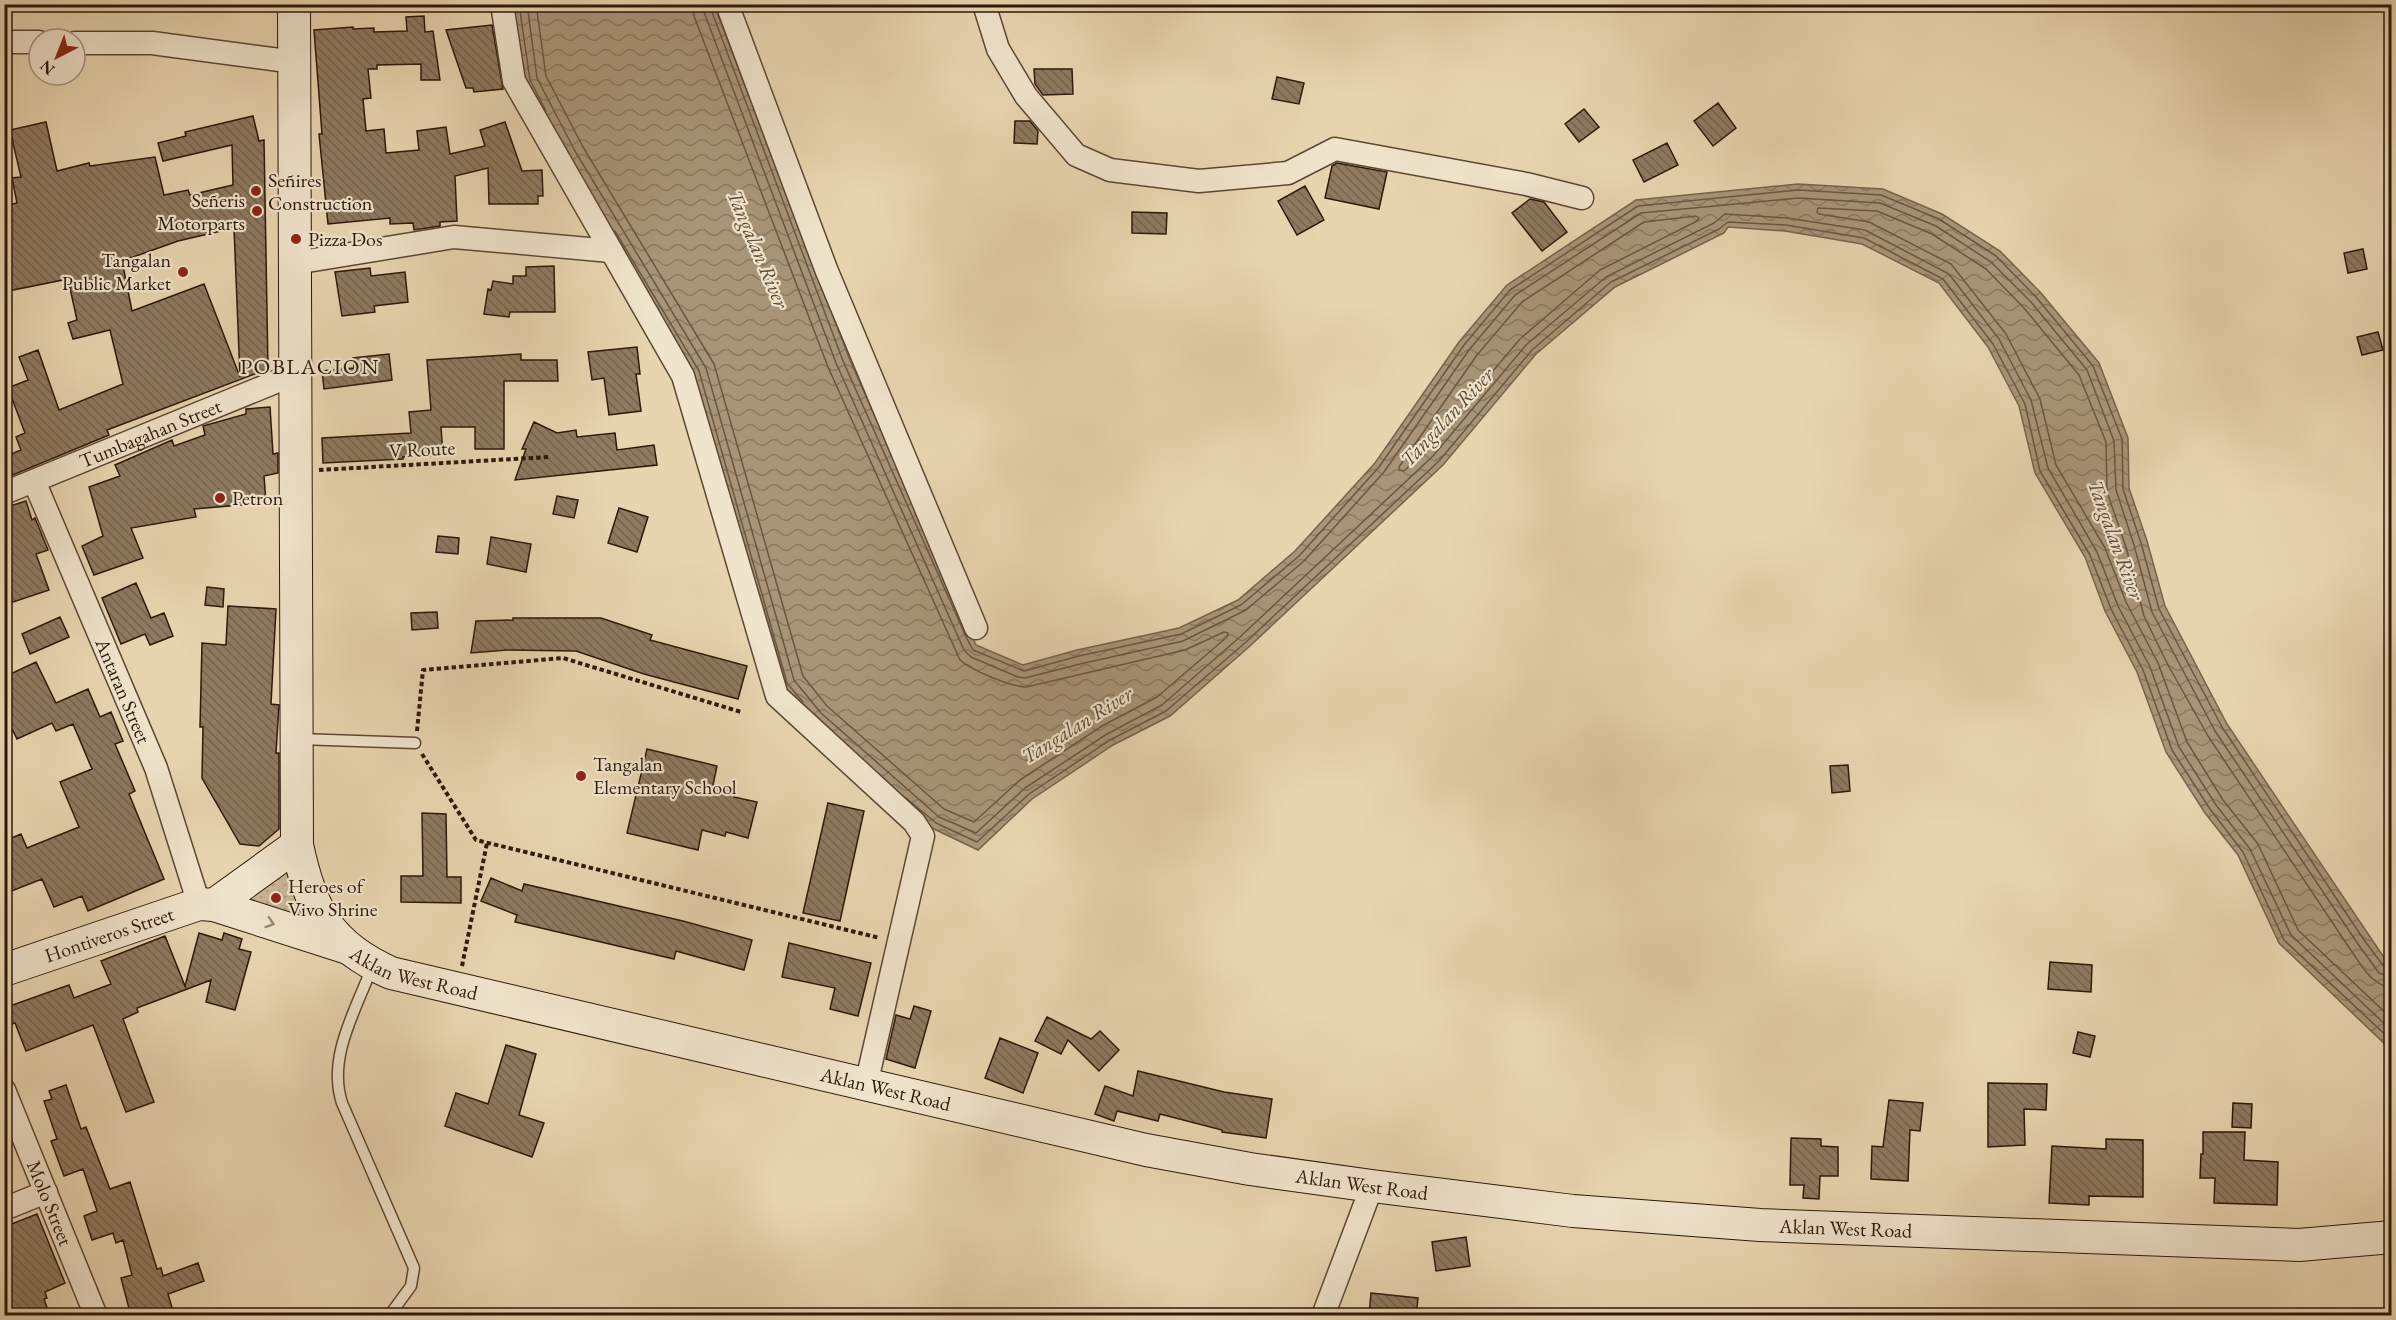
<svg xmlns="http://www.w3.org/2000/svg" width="2396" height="1320" font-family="'EB Garamond',serif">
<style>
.park{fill:url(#park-dots);stroke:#7a664f;stroke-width:1.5}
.water{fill:url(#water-waves);stroke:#77634c;stroke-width:1.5}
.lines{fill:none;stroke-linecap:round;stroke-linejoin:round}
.shore{stroke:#6a5641;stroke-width:1.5}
.building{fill:url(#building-back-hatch);stroke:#2d180a;stroke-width:1.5;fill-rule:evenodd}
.lane-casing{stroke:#5c4734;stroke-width:13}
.street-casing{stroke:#5c4734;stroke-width:25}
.secondary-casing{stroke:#2d180a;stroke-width:34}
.path{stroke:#2d180a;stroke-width:4;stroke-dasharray:4.5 3;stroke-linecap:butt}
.lane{stroke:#f0e4cc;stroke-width:10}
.street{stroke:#f0e4cc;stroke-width:22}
.secondary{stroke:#f0e4cc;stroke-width:32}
.oneway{stroke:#988875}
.poi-dot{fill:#8f2418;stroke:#f0e4cc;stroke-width:2}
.labels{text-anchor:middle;stroke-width:4.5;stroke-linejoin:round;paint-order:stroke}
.poi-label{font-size:20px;fill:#2d180a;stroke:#f0e4cc;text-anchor:start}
.street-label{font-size:20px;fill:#2d180a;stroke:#f0e4cc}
.water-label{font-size:21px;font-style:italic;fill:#5e4a36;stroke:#f0e4cc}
.quarter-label{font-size:22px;letter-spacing:1.5px;fill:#2d180a;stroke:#f0e4cc}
</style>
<defs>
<pattern id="park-dots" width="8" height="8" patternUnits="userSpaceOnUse" patternTransform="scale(1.5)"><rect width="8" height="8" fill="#c8b594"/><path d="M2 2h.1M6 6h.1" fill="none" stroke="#ac9b7e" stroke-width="1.8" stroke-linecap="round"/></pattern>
<pattern id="water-waves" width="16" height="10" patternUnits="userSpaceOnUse" patternTransform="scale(1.5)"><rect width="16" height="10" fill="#a89578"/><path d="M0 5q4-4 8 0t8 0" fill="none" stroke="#897961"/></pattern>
<pattern id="building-back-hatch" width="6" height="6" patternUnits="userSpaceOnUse" patternTransform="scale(1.5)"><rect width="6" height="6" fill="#8e7a60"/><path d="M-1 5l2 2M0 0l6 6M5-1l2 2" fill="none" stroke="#74634d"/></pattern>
</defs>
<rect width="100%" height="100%" fill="#e8d5b0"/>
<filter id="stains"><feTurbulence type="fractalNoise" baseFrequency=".00333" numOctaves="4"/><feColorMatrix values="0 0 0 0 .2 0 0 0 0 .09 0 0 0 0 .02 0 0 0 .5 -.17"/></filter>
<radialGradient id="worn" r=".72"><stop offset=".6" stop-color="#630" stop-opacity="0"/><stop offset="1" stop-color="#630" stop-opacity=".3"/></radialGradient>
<path class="park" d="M293 862 314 926 239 901Z"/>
<path class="water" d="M513 5H714L849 358 976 645 1023 665 1077 650 1179 628 1238 600 1295 551 1375 463 1459 342 1507 285 1636 200 1798 184 1883 189 1942 214 2000 251 2041 293 2099 363 2128 438 2129 488 2147 541 2165 606 2227 724 2391 968V1050L2279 943 2238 855 2205 813 2166 752 2137 672 2105 611 2085 557 2035 473 2019 406 1988 347 1939 283 1862 244 1785 231 1728 227 1724 233 1615 287 1536 354 1443 465 1250 646 1170 716 1113 745 1032 799 978 850 932 828 811 722 782 687 693 373 524 82Z"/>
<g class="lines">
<path class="shore" d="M519 4 530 80 546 111
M527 4 537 78 575 151 706 368 794 680 821 713 939 817 976 833 1025 788 1107 734 1162 705 1241 636 1433 456 1527 344 1606 277 1714 223 1725 214 1787 218 1865 230 1949 274 1999 339 2031 400 2048 468 2097 552 2118 606 2150 667 2179 747 2216 805 2250 849 2291 935 2392 1031
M536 4 546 76 583 147 714 364 803 676 827 706 944 809 974 822 1020 780 1102 726 1157 697 1227 637 1228 633 1224 632 1185 650 1026 687C1011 687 971 670 960 660L828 367 694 16 692 4
M701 4 836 363 964 650 971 657 1018 677 1025 678 1080 664 1183 641 1246 610 1304 561 1384 472 1469 350 1515 295 1641 213 1798 198 1880 203 1936 226 1991 262 2031 302 2087 370 2114 441 2116 490 2134 545 2152 612 2215 731 2358 944 2379 973 2392 978
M709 4 843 361 964 632
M1696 216 1699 218 1697 221 1600 270 1520 339 1427 449 1404 471 1399 470V467L1477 355 1522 302 1644 222Z
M615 231 699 371 787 683 803 702
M964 633 973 650 1024 671 1079 656 1181 634 1241 605 1299 556 1379 467 1464 345 1510 290 1638 206 1798 190 1881 195 1939 219 1996 256 2036 297 2093 366 2122 439 2123 489 2141 543 2159 609 2222 727 2364 940 2385 968 2392 970
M906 798 936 823 977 842 1029 794 1110 740 1166 711 1246 642 1439 461 1532 350 1611 282 1719 229 1728 222 1786 225 1864 238 1943 279 1993 344 2025 404 2040 471 2090 555 2111 609 2143 670 2172 750 2210 809 2243 852 2284 940 2392 1041
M2392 987C2371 986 2361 964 2350 949L2208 736 2168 665 2144 616 2126 547 2107 492 2106 442 2079 375 2024 308 1986 269 1932 234 1877 211 1818 208 1817 212 1819 214 1869 222 1951 264 2006 334 2040 399 2056 465 2105 548 2126 602 2158 663 2187 742 2223 800 2258 844 2298 930 2392 1019"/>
</g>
<path class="building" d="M424 16 425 32 433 31 440 80H421V64L377 65V69H368L371 98 363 99 366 131 384 129 386 153 419 150 417 131 446 127 450 154 485 146 480 130 505 122 522 171 542 170 543 196H538V204H489L488 168 455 176 457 221 440 222V226L414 230 413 223 390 224V218L328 224 319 134H322L314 30 353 27V29L374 28V32L407 31 406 17Z
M492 25 503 89 474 92 473 88H466L446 30Z
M1034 69H1072L1073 94 1043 95 1035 84Z
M1277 77 1304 83 1299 104 1272 99Z
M1718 103 1736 128 1713 146 1694 121Z
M1584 109 1599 127 1579 142 1565 124Z
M253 116 259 141 264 140 268 369 107 430 109 435 8 477 4 468V457L21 450 16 437 25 433 8 388 28 380 19 357 38 350 59 410 123 384 110 330 73 339 68 323 77 320 68 279 8 291 7 286H4V206L17 203 12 178 21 177 10 130 46 122 57 171 89 163 90 166 155 157 164 195 188 190 190 195 233 185 232 145 163 161 158 143 186 136 185 132ZM234 228 240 377 204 284 132 311 122 261 178 241Z
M1015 121H1030L1038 131 1037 144 1014 143Z
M1667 143 1678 165 1644 182 1633 160Z
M1337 163 1387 172 1379 209 1325 198 1332 166Z
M1305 186 1324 220 1297 235 1278 201Z
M1530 199 1544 202 1567 232 1542 251 1512 213Z
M1132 212 1167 213 1166 234 1132 233Z
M2363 249 2367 269 2348 273 2344 253Z
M554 266 555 312H510L509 317 484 314 488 289 491 290 493 281 513 284V276H526V267Z
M370 268 371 276 405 272 408 302 374 306 375 312 342 316 335 272Z
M2378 332 2383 350 2362 355 2357 337Z
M637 347 640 374H636L641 411 609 415 604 378 592 380 588 352Z
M389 354 392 380 324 389 322 371 354 368 353 358Z
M521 354V360H557L558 381H504V449H475V427H441L443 455 403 457V459L323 463 322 438 411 433 409 412 431 410 427 360Z
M270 407 273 454 278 453V473L264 476 266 503 194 509 196 517 131 528 143 558 94 575 82 546 103 536 89 487 120 476 115 465 172 440 174 446 205 435 203 426 246 414V409Z
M534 422 557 433 576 430 577 437 615 433 617 450 654 445 657 465 515 480 526 449H522Z
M557 496 578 500 574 518 553 514Z
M26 501 32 520 35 518 48 550 36 554 49 590 4 605V508Z
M619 508 648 517 637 552 608 543Z
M438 536 459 538 458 554 436 552Z
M491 537 531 544 526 572 487 564Z
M136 583 151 618 164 613 173 636 150 645 145 634 121 644 102 598Z
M207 587 224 589 223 607 205 605Z
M228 606 276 609 271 704 279 705 276 753H279V829L259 846 240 844 202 778 203 727H200L202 643 226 645Z
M437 612 438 628 412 630 411 613Z
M60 617 69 637 30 654 22 634Z
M513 618H601L652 635 650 640 747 666 738 699 644 674 576 651 507 650 471 653 476 621 513 620Z
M36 662 56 703 88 689 100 717 111 712 123 741 115 744 135 791 129 794 164 879 88 911 82 896 54 907 42 879 4 894V841L21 834 27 848 79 827 60 782 92 769 73 724 56 731 52 723 17 739 4 712V677Z
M647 749 717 766 713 785 736 791 734 797 757 802 748 838 726 832 725 836 702 830 698 850 627 833Z
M1848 765 1850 791 1832 793 1830 766Z
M828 803 864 811 840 921 803 913Z
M422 813 446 814 447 877H461V903L401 902V876H423Z
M491 878 522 891 524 884 683 921 752 940 744 970 676 951 674 959 515 922 517 915 481 901Z
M199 933 222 940 224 933 242 939 239 949 251 952 235 1010 206 1002 211 980 137 1008 138 1012 123 1019 154 1102 126 1112 93 1025 26 1051 15 1023 4 1027V1008L69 985 74 998 111 984 101 961 165 936 185 986Z
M789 943 871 963 858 1016 830 1009 835 988 782 977Z
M2050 962 2092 965 2091 992 2048 989Z
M914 1006 931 1011 915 1068 886 1059 896 1015 910 1019Z
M1047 1017 1091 1039 1100 1031 1119 1050 1099 1071 1068 1040 1061 1054 1035 1041Z
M2078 1032 2095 1036 2090 1057 2073 1053Z
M1000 1038 1038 1053 1023 1093 985 1078Z
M506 1045 536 1054 519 1115 544 1123 532 1157 445 1126 456 1093 488 1104Z
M1138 1071 1224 1092 1272 1099 1266 1138 1222 1132V1130L1160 1114 1158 1121 1117 1111 1114 1121 1095 1114 1105 1086 1133 1096Z
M1988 1083 2047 1084 2046 1110 2024 1109 2025 1145 1988 1147Z
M66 1085 81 1129 86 1127 110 1189 130 1182 157 1269 161 1268 163 1276 198 1263 204 1281 168 1294 173 1311 157 1316H131L121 1278 132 1275 123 1240 116 1243 113 1233 92 1240 84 1216 97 1211 83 1169 64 1176 51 1141 57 1139 44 1101 52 1099 49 1091Z
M1889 1100 1923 1103 1920 1131 1910 1130 1908 1181 1871 1179 1872 1146 1883 1147Z
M2233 1103 2252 1104 2251 1128 2232 1127Z
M2203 1132H2245L2244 1160 2278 1162 2277 1205 2214 1203 2215 1178H2200L2201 1154H2203Z
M1791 1138 1821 1139V1146L1838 1147V1176H1820L1819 1199 1803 1198 1804 1185H1790Z
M2106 1139 2143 1140V1197L2089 1196V1205L2049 1203 2052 1146 2106 1149Z
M37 1214 65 1283 45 1292 47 1298 44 1299 50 1316H4V1227Z
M1466 1237 1470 1266 1436 1271 1432 1242Z
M1371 1293 1418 1298 1416 1316H1369Z"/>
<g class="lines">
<g class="lane-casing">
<path id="lane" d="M299 739 415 743
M372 967C356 1010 327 1057 342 1103L414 1268 411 1286 389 1316"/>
</g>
<g class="street-casing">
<g id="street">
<path d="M502 4 514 81 683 376 777 696 914 822 923 836 866 1085"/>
<path d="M727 4 826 269 976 628"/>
<path d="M984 4 998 49 1026 96 1076 155 1110 170 1199 181 1288 173 1335 149 1526 184 1582 198"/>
<path d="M4 42H39"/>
<path d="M75 43H152L295 62"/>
<path d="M295 263 454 237 611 251"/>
<path id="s1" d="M34 481 156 768 199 904"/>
<path id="s2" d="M4 493 295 374"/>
<path id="s3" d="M4 1090 96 1316"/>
<path d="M4 1209 46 1192"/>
<path d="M1323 1316 1372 1186"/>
</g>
</g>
<g class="secondary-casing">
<g id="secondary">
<path id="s4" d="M294 4 297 845C311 910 328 945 391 973L1146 1150 1250 1169 1372 1186 1573 1211 1760 1225 2299 1245 2392 1237"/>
<path d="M214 905 297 845"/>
<path id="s5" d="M4 970 199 904 214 905 348 948"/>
</g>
</g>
<path class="path" d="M319 470 549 457
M417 731 423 670 563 658 741 712
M422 754 476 840 880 938
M462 966 487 843"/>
<use href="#lane" class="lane"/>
<use href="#street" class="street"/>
<use href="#secondary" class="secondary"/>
</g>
<defs><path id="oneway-chevron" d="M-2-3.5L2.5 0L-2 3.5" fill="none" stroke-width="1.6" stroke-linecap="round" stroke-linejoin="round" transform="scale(1.5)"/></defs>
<use class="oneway" href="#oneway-chevron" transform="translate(270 923) rotate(18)"/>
<g class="poi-dot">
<circle cx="256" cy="191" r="6"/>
<circle cx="257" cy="211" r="6"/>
<circle cx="296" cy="239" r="6"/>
<circle cx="183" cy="272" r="6"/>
<circle cx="220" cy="498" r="6"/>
<circle cx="581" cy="776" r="6"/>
<circle cx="276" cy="898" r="6"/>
</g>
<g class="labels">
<g class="poi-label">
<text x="268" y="187">Señires<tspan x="268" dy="23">Construction</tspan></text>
<text x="245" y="207" text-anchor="end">Señeris<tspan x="245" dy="23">Motorparts</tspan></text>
<text x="308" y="246">Pizza Dos</text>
<text x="171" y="267" text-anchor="end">Tangalan<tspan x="171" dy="23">Public Market</tspan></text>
<text x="232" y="505">Petron</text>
<text x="593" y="771">Tangalan<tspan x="593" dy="23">Elementary School</tspan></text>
<text x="288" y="893">Heroes of<tspan x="288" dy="23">Vivo Shrine</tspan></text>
</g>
<g class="street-label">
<text dy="7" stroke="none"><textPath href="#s2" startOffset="158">Tumbagahan Street</textPath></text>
<text transform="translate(422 449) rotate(-3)" y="7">V Route</text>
<text dy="7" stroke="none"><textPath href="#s1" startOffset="228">Antaran Street</textPath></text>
<text dy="7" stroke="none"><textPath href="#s5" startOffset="111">Hontiveros Street</textPath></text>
<text dy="7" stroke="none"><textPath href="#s4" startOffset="1030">Aklan West Road</textPath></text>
<text dy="7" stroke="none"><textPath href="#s4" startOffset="1516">Aklan West Road</textPath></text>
<text dy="7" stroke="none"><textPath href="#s4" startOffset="2002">Aklan West Road</textPath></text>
<text dy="7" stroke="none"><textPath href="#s3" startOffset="122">Molo Street</textPath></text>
<text dy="7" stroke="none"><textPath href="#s4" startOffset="2488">Aklan West Road</textPath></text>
</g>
<g class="water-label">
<text transform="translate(758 249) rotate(67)" y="7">Tangalan River</text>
<text transform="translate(1447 417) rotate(-47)" y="7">Tangalan River</text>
<text transform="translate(2116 540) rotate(70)" y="7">Tangalan River</text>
<text transform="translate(1077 725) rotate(-32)" y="7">Tangalan River</text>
</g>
<g class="quarter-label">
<text x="310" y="374">POBLACION</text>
</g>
</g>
<rect width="2396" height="1320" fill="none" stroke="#e8d5b0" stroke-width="24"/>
<rect x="6" y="6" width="2384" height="1308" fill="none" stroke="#2d180a" stroke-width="3"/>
<rect x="12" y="12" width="2372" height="1296" fill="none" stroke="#2d180a" stroke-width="1.5"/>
<g transform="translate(57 57) rotate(222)"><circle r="28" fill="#f0e4cc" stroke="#a2927e" stroke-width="1.5"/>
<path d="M0-4.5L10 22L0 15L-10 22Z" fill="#8f2418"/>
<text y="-9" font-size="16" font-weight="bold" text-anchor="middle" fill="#2d180a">N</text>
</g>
<rect width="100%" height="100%" filter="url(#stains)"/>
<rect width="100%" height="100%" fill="url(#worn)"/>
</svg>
